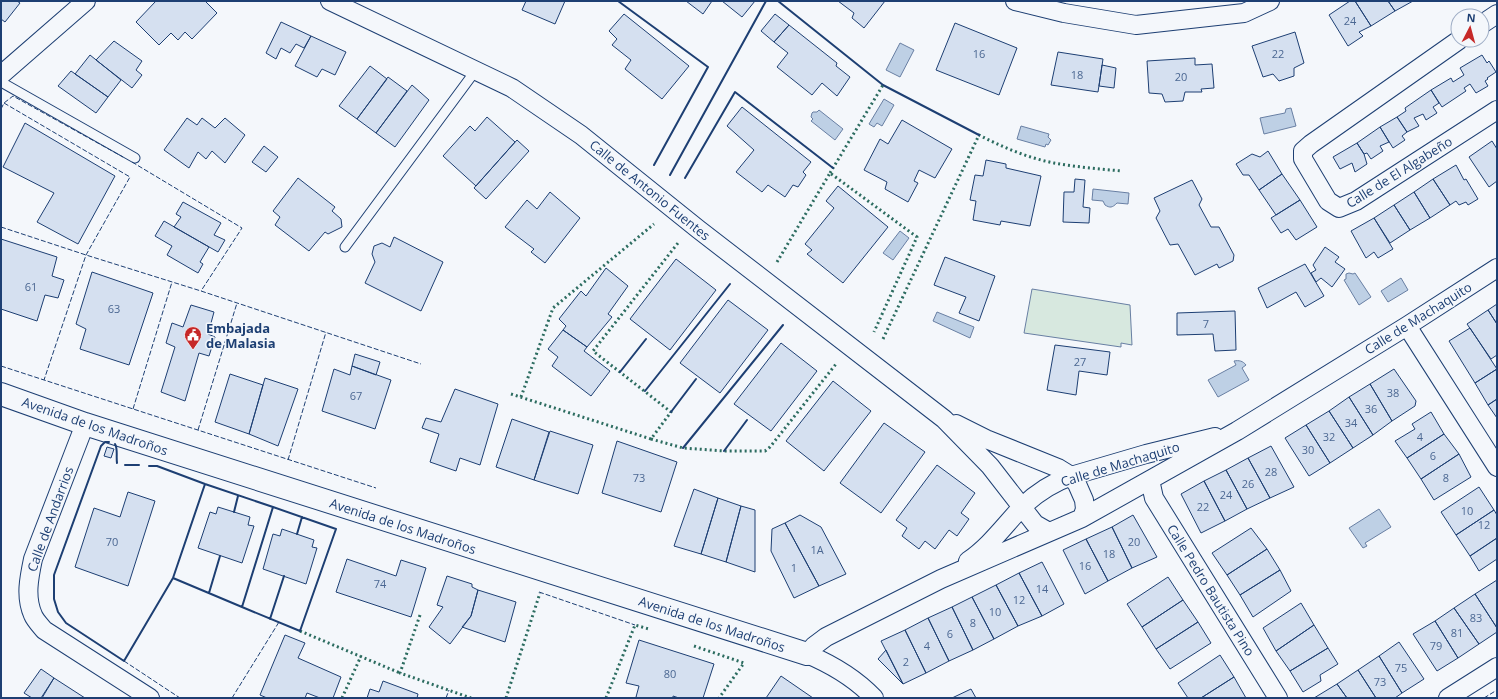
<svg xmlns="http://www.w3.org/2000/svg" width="1498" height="699" font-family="'Open Sans',sans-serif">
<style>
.green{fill:#d7e8df;stroke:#687fa3}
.water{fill:#bed0e5;stroke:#687fa3}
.building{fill:#d5e0f0;stroke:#1d3f73}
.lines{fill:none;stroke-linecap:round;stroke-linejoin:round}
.lane-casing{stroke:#1d3f73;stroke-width:11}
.street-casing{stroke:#1d3f73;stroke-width:20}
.secondary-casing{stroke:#1d3f73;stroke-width:24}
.lane{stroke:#f4f7fb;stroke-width:9}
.street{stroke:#f4f7fb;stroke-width:18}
.secondary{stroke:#f4f7fb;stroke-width:22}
.hedge{stroke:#2c6c60;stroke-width:3;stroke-dasharray:2 3;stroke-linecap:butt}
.fence{stroke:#1d3f73;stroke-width:1;stroke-dasharray:5 2;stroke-linecap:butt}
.wall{stroke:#1d3f73;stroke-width:2}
.labels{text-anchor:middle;stroke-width:3;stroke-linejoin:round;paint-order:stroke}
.number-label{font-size:11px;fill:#4b6792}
.street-label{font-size:13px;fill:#1d3f73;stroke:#f4f7fb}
.poi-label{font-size:13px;font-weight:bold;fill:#1d3f73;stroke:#f4f7fb;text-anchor:start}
</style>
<rect width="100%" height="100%" fill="#f4f7fb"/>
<path class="green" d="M1032 289 1130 305 1132 345 1121 343V347L1024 333Z"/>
<path class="water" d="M900 43 914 50 900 77 886 70Z
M884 99 894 105 882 126 877 123 874 127 869 124Z
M1291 108 1296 126 1264 134 1260 118 1285 113 1286 109Z
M819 110 843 129 835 140 811 121 813 119 811 117 812 113 813 112H817Z
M1021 126 1049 134 1048 137 1051 140 1048 145 1046 144 1045 147 1017 139Z
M1093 189 1129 193 1128 204 1117 203C1112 208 1110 208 1105 205L1103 201 1092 200Z
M900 231 909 238 893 260 883 253Z
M1349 273 1353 274 1355 273 1371 297 1359 305 1344 280 1346 279V274Z
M1401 278 1408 290 1388 302 1381 291Z
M937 312 974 327 970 338 933 321Z
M1234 361C1239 360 1243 361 1246 365L1242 368 1249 380 1218 397 1208 380 1236 365Z
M1379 509 1391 527 1365 543 1367 546 1363 548 1349 528Z"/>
<path class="building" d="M1 1H17L20 3 5 22 1 19Z
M156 1H205L217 13 192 39 185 32 178 40 171 33 159 45 136 22Z
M526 1H565L555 24 522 10Z
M686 1H712L703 14Z
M722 1H755L742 17Z
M838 1H885L864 28 852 18 854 13Z
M1350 1H1355L1371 26 1359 32 1363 36 1348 46 1329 15Z
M1355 1H1388L1395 11 1371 26Z
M1388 1H1413L1395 11Z
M624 14 689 66 662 99 625 69 631 60 612 45 617 39 609 31Z
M775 14 789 25 774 42 761 31Z
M281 22 311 36 304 48 296 44 290 53 281 48 276 59 266 53Z
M955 23 1017 48 999 95 936 70Z
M789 25 837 63 836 66 850 77 837 96 822 83 812 95 777 67 788 53 774 42Z
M1295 32 1304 63 1294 68V76L1279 81 1273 74 1263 77 1252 46Z
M311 36 346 52 335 75 322 69 317 77 295 66Z
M114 41 142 61 136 70 142 75 132 88 96 60Z
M1058 52 1103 59 1098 92 1051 85Z
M90 55 121 80 108 97 75 74Z
M1482 55 1487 63 1489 61 1496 72 1487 78 1488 79 1485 81 1488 86 1476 93 1470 84 1464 88 1466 91 1442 107 1431 90 1451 78 1453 82 1464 75 1460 68Z
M1195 58V65L1212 64 1214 88 1201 89 1202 92H1185L1183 101 1165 102 1162 94 1149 93 1147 61Z
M1102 65 1116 68 1114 88 1099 86Z
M370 66 387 79 357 119 339 106Z
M71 71 108 97 96 113 58 86Z
M388 77 407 91 376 133 357 119Z
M412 85 429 100 395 147 376 133Z
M1431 90 1439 103 1433 107 1437 113 1426 120 1423 114 1414 118 1419 126 1407 132 1397 117 1406 111 1405 108Z
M742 107 811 162 803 172 806 175 798 187 793 185 785 197 768 185 762 192 736 172 754 150 727 126Z
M487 117 515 142 476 186 443 156 470 126 475 131Z
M1397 117 1407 132 1402 136 1405 140 1393 148 1380 127Z
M187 118 197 125 202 118 215 128 225 118 245 135 225 163 212 151 206 159 198 152 189 168 164 150Z
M902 120 952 149 935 178 919 170 914 181 918 183 908 202 885 189 887 182 864 170 880 139 888 144Z
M25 123 115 176 78 244 37 222 54 193 3 167Z
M1380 127 1389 142 1380 146 1383 151 1371 159 1367 153 1364 154 1357 143Z
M517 140 529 151 486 199 474 188Z
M1492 141 1497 149V181L1489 187 1469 157Z
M1357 143 1364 154 1367 164 1355 172 1352 163 1340 169 1333 157Z
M264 146 278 157 266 172 252 162Z
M1268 151 1282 174 1259 190 1249 175H1243L1236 164 1252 154 1260 157Z
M986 160 1006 164V168L1041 176 1030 226 1001 221 1000 225 973 220 976 201 970 200 975 175 983 176Z
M1456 165 1464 180 1466 179 1478 199 1468 205 1466 202 1459 205 1456 201 1450 205 1433 179Z
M1282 174 1300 200 1276 215 1259 190Z
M298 178 335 207 332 211 341 219 342 227 328 234 325 232 309 251 275 225 280 217 273 211Z
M1075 179 1085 180 1083 207 1090 208 1089 223 1063 222 1064 192H1074Z
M1433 179 1450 205 1430 218 1414 192Z
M1192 180 1202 199 1199 205 1211 227H1219L1234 255 1233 261 1219 268 1217 264 1195 275 1178 244 1170 245 1156 218 1160 211 1154 198Z
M838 186 888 227 843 283 807 254 812 250 805 244 834 208 826 201Z
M550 192 580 218 545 263 531 252 534 249 505 227 527 200 537 209Z
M1414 192 1430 218 1410 230 1394 205Z
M1300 200 1317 227 1296 240 1288 229 1281 233 1271 218Z
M183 202 221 223 214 235 225 240 218 252 174 227 181 217 176 214Z
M1394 205 1410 230 1390 243 1374 218Z
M1374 218 1393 249 1378 258 1374 252 1366 258 1351 231Z
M164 221 209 247 200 262 203 264 198 273 167 255 172 246 155 236Z
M394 237 443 262 421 311 365 283 375 262 372 254 374 246 382 243 390 247Z
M1 239 57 257 52 276 64 280 58 298 45 295 37 321 1 309Z
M1325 247 1339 257 1335 262 1345 269 1332 287 1321 278 1316 282 1311 273 1316 270 1313 265Z
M945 257 995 276 979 321 959 313 966 297 934 285Z
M676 259 716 290 670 350 630 319Z
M1305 264 1324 296 1305 307 1296 292 1267 308 1258 288Z
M606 268 628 286 608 314 612 317 587 347 563 330 566 326 559 319 581 291 586 296Z
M92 272 153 293 129 365 80 349 86 329 76 324Z
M728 300 768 330 720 393 680 363Z
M1497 304V324L1488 310Z
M191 305 214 312 208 334 215 337 209 356 199 353 185 401 161 392 175 347 166 343 172 323 183 327Z
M1488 310 1497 324V355L1491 359 1467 324Z
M1235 311 1236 350 1215 351 1213 334 1177 335V313Z
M1470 328 1497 369 1475 383 1449 341Z
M563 330 587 347 584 351 610 371 591 396 552 366 558 357 548 349Z
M781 343 817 371 771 431 734 404Z
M1055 345 1110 352 1107 375 1079 371 1076 395 1047 390Z
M355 354 380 362 376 375 352 366Z
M352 366 391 380 375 429 322 411 334 369 350 375Z
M1394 369 1416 401 1415 406 1392 421 1370 384Z
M1497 369V399L1488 405 1475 383Z
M230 374 263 385 249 434 215 422Z
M265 378 298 389 278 446 249 434Z
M833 381 871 411 824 471 786 441Z
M1370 384 1392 421 1373 435 1349 397Z
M455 389 498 404 480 465 460 458 456 471 430 462 439 434 422 428 426 418 441 422Z
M1349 397 1373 435 1353 448 1329 411Z
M1497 399V418L1488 405Z
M1329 411 1353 448 1330 463 1306 425Z
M1431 412 1444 434 1407 458 1395 441 1415 429 1412 424Z
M512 419 549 432 534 480 496 467Z
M884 423 925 452 881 513 840 483Z
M1306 425 1330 463 1309 476 1285 438Z
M550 431 593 445 578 494 534 480Z
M1444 434 1459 454 1421 479 1407 458Z
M617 441 677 462 661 512 602 493Z
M1271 446 1294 487 1270 498 1248 458Z
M107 447 114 449 111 458 104 456Z
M1459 454 1471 477 1434 500 1421 479Z
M1248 458 1270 498 1247 509 1226 470Z
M937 465 975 493 961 513 969 519 957 536 949 530 935 549 925 541 919 549 902 536 907 528 896 520Z
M1226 470 1247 509 1225 521 1204 481Z
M1204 481 1225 521 1201 533 1181 494Z
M1479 487 1494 510 1456 535 1441 512Z
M694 489 718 498 701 554 674 546Z
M128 492 155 501 128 586 75 567 94 508 120 517Z
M718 498 741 506 726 562 701 554Z
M741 506 755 510V572L726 562Z
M218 507 250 517 248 525 254 526 242 563 198 548 210 512 216 514Z
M1494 510 1497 515V538L1470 556 1456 535Z
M800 515 821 527 846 574 819 586 785 523Z
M1133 515 1157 557 1132 568 1112 527Z
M785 523 819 586 794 598 771 551 772 529Z
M1112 527 1132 568 1108 581 1086 539Z
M1251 528 1267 549 1227 575 1212 553Z
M282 529 314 540 312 547 317 548 306 584 263 569 273 534 280 536Z
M1497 538V559L1479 571 1470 556Z
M1086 539 1108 581 1085 594 1063 550Z
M1267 549 1280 570 1240 595 1227 575Z
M347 559 396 576 401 560 426 568 411 617 336 592Z
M1042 562 1064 604 1042 616 1019 573Z
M1280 570 1291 591 1253 617 1240 595Z
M1019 573 1042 616 1018 626 996 585Z
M447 576 472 584V587L478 590 471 616 450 644 429 627 443 607 437 605Z
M1168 577 1183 600 1142 627 1127 604Z
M1497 580V628L1475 594Z
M996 585 1018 626 994 639 972 597Z
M478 590 516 602 505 642 462 627 471 616Z
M1475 594 1497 628V632L1479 644 1454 608Z
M972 597 994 639 973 650 952 607Z
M1183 600 1198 622 1156 649 1142 627Z
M1301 603 1314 625 1276 651 1263 628Z
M952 607 973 650 949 661 928 618Z
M1454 608 1479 644 1458 658 1435 621Z
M928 618 949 661 926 673 905 630Z
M1435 621 1458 658 1437 671 1413 634Z
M1198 622 1211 643 1170 669 1156 649Z
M1314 625 1328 648 1290 671 1276 651Z
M905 630 926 673 903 684 881 641Z
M285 635 305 643 298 658 341 677 333 698H320L307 693 305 698H267L260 695Z
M639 640 714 664 703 698H679L673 696V698H639L636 697 639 686 626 683Z
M1399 642 1424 679 1402 693 1379 656Z
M1328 648 1338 664 1320 675 1321 681 1303 692 1290 671Z
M886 650 903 684 878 659Z
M1220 655 1234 677 1201 698H1188L1178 683Z
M1379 656 1402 693 1395 698H1376L1358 670Z
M41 669 54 678 41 698H32L24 693Z
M1358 670 1376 698H1347L1337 684Z
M781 676 813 698H766Z
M1234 677 1246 698H1201Z
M54 678 85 698H42Z
M383 681 418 694 417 698H367L370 689 379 692Z
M1337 684 1347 698H1314Z
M971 689 976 698H952Z"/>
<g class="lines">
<g class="lane-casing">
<path id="lane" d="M1 82 135 158
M345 247 476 70"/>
</g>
<g class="street-casing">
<path id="street" d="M330 1 512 88 581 135 698 229 944 419 990 466 1035 524 1049 532
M1015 1 1064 13 1136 25 1244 13 1270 1
M1482 24 1497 14
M1459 40 1311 144 1303 151V159L1328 201 1339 208 1356 201 1497 110
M1 75 86 1
M1407 326 1497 467
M85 424 33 559C29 578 25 597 33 615 35 620 40 625 44 630L150 698
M956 424 986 439 1058 468 1071 476 1077 484 1084 500 1085 509 1082 518
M1150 480 1154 498 1278 698
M968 561C989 547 1004 526 1021 508 1035 494 1052 483 1071 476L1146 454 1215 437
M874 698C855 678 833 665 807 654L814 646 826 637 941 579 1082 518 1237 431 1407 326 1497 268
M1448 698 1497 667"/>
</g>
<g class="secondary-casing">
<path id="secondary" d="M1 394 85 424 807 654"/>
</g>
<use href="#lane" class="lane"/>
<use href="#street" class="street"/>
<use href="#secondary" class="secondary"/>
<path class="hedge" d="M830 173 883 85
M777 262 830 173 917 237 874 332
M883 339 979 135C1002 147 1028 158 1054 163 1076 167 1099 169 1122 171
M511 394 651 439 671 412 593 351 678 243
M521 397 553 308 654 224
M651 439 683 448 724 451H765L770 447 836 364
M420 615 400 673 471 698
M300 631 400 673
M694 646 744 663 719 698
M342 698 361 656
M506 698 540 593
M606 698 635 625 649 629"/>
<path class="fence" d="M4 103 130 177 86 255 44 380
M1 109 4 103 13 96 123 157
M132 162 242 228 201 291
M1 227 86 255 201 291 421 364
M1 366 376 488
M133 409 172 282
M198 430 237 303
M288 460 326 332
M539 592 635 625
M124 661 180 698
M232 698 279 622
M446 698 449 690
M1484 698 1497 690"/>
<path class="wall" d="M618 1 708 67 654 165
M778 1 883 85 979 135
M670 175 766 1
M685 178 735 92 833 168
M620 372 646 339
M645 391 730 284
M671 412 696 379
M109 442H105L101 446 54 575V599L58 612 66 623 124 661 173 578
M115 444C118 449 116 456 117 463
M683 448 783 325
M724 451 747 420
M125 465H139
M149 466H157L205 484 273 507 242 607 173 578 205 484
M234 512 238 496
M297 534 302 517
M209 593 220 556
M242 607 300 631 336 529 273 507
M270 619 284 576"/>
</g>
<defs>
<g id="civic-pin" transform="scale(0.9)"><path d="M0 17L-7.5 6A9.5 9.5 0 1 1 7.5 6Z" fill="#c62828" stroke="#f4f7fb"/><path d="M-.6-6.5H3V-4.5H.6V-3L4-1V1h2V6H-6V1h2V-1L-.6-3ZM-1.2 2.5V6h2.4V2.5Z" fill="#fff"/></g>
</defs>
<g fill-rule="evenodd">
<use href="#civic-pin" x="193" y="335"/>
</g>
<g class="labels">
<g class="number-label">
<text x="1350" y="25">24</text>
<text x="979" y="58">16</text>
<text x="1278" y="58">22</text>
<text x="1077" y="79">18</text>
<text x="1181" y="81">20</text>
<text x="31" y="291">61</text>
<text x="114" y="313">63</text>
<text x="1206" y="328">7</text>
<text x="1080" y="366">27</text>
<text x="1393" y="397">38</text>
<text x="356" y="400">67</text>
<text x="1371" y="413">36</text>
<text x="1351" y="427">34</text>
<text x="1329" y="441">32</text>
<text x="1420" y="441">4</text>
<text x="1308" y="454">30</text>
<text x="1433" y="460">6</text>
<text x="1271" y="476">28</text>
<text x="639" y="482">73</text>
<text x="1446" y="482">8</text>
<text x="1248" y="488">26</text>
<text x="1226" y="499">24</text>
<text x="1203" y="511">22</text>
<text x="1467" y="515">10</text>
<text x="1484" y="529">12</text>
<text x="112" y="546">70</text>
<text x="1134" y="546">20</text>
<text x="817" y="554">1A</text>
<text x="1109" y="558">18</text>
<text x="1085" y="570">16</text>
<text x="794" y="572">1</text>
<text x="380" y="588">74</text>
<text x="1042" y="593">14</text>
<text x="1019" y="604">12</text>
<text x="995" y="616">10</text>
<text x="1476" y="622">83</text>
<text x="973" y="627">8</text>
<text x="1457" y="637">81</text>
<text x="950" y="638">6</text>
<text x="927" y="650">4</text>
<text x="1436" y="650">79</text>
<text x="906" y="666">2</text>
<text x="1401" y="672">75</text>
<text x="670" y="678">80</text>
<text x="1380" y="686">73</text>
</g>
<g class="street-label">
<text transform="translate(1399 172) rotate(-32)" y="5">Calle de El Algabeño</text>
<text transform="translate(650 190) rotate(39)" y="5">Calle de Antonio Fuentes</text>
<text transform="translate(1418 318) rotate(-32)" y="5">Calle de Machaquito</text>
<text transform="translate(95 426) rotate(19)" y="5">Avenida de los Madroños</text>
<text transform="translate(1120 464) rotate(-17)" y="5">Calle de Machaquito</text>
<text transform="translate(50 519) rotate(-70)" y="5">Calle de Andarrios</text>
<text transform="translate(403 526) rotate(18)" y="5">Avenida de los Madroños</text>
<text transform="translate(1211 590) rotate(58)" y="5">Calle Pedro Bautista Pino</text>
<text transform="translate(712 624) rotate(18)" y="5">Avenida de los Madroños</text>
</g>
<g class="poi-label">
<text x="206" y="333">Embajada<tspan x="206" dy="15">de Malasia</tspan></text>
</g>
</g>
<rect width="1498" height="699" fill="none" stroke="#1d3f73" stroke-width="4"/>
<g transform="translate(1470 28) rotate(6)"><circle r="19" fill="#f4f7fb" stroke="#9eadc5"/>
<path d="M0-3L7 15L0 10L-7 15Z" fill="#c62828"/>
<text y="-6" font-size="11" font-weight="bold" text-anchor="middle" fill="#1d3f73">N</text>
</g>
</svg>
